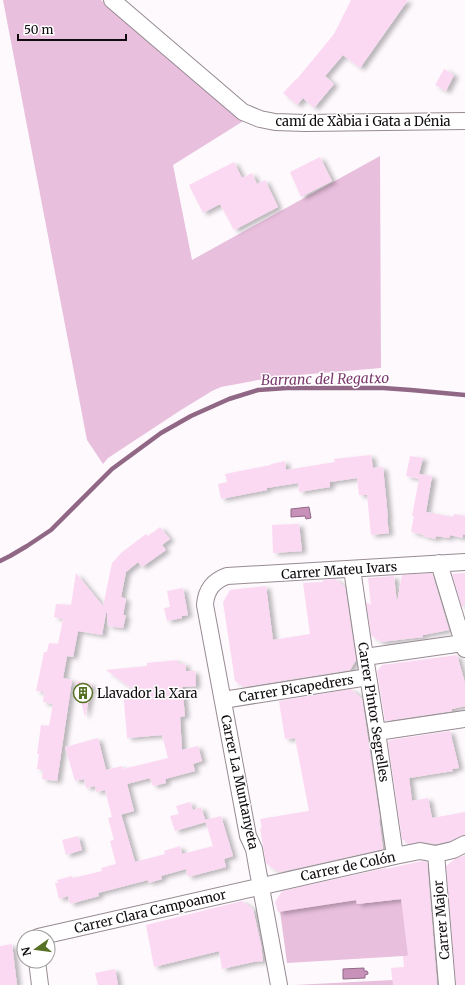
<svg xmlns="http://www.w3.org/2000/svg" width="465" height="985" font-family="Merriweather,serif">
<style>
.green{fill:#e8bfdd}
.water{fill:#c791b9;stroke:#906885}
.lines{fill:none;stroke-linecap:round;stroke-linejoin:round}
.stream{stroke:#906885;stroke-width:4.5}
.building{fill:#fcd9f3;filter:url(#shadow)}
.minor-casing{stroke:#978b93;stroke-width:18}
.minor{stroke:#fff;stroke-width:16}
.labels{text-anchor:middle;stroke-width:3;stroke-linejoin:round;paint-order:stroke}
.street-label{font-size:13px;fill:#0e0a0d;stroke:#fff}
.poi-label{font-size:13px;fill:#0e0a0d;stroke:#fff;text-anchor:start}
.water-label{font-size:14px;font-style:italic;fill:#7b396d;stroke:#fff}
</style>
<defs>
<filter id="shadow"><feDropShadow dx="4.5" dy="2.5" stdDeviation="2" flood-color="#0004"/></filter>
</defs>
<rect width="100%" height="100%" fill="#fef9fd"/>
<path class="green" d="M3 0H101L113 11 245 120 173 165 192 260 380 156 381 368 287 376 258 380 221 387 212 391 181 410 108 458 103 464 87 440Z
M402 899 420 955 287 963 280 911 356 900 357 904Z
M393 980V985H294Z"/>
<path class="water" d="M309 507 311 518 306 519 305 516 291 517V509Z
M364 968V971H367L368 973V974L365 975V978L343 979V969Z"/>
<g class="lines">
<path class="stream" d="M0 561 10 556 27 546 51 530 112 469 161 433 191 416 229 399 258 390 287 388H383L411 390 465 395"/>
</g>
<path class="building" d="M351 0H408L360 68 343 55 325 76 334 84 314 108 303 98 297 105 283 93 296 79H297L334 34Z
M444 69 454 75 446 91 435 85Z
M320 157 332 181 301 197 290 172Z
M234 162 242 178 252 173 257 184 265 180 278 207 234 230 220 204 203 213 189 185Z
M371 455 373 468 383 467 388 518H387L389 533 371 535 367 495H359L357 478 330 482V487L299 492 298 483 267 488V490L221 499 218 484 227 482 225 474 271 465V464L285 461 286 470 335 462 334 459Z
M410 456 423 458 419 474 432 476 426 512 453 517 454 514 465 516V535L463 534V538L450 535 449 538 436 536V539L423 536 424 535 411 532 414 516H412L419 479 406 476Z
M299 524 302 551 273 553 272 525Z
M160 527 170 539 162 545 166 550 142 567 138 562 126 572 121 597 126 599 123 615H126L123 628 108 626 107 613H106L102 635 78 631 73 657 67 656 63 678 72 680 57 781 42 779 43 770 37 769 39 754H37L41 725 49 726 53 704 43 702 44 692 36 691 44 652H47L49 643 58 644 63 619 54 617 56 604 71 605 76 573 103 606 112 563 121 553 146 534 148 536Z
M432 573 449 630 423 635V637L381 642 371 635 366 602 371 605 368 578 394 576 397 603 402 575Z
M465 573V603L462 608 452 574Z
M335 579 345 587 356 660 350 670 243 687 235 681 223 602 230 590 266 586 273 640 310 634 303 583 323 582V580Z
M183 588 188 615 182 616V618L167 621 164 608 170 607 167 591Z
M457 655 465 683V706L452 709V711L385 721 377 671 382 665Z
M178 660V664L185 663 186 671H195L196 686 182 687 185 716 180 717 182 750 198 746 202 761 193 764 195 771 165 779 166 783 153 786 150 778 127 784 134 811 112 817 105 790 96 792 95 786 86 788 84 779 75 781 65 747 98 738 106 770 122 766 123 769 168 758 162 735 127 738 123 689 137 692 106 670 147 666V663Z
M76 681 92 684 85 717Z
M351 689 362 699 380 820 379 819 383 849 280 872 272 868 266 863 260 828H262L260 819 309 811 295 738 285 739 279 701Z
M450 731 459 768 452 769 453 771 409 778 412 801 428 798 432 818 465 812V835L461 836 450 841 436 844 421 842 408 844 402 839 388 742 390 740Z
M190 802 193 810 201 807 206 822 175 831 170 816 179 814 176 806Z
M121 814 135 862 165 854 164 851 180 846 182 854 213 846 205 820 221 816 233 856 224 859 226 867 188 877 186 869 161 876 162 879 148 883V880L98 893 99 896 70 904 68 896 59 899 55 883H58L57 880 72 876 73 878 102 871 101 868 116 864 110 841 114 840 108 818Z
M78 836 82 850 66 855 62 840Z
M465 855V985H456L446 866 455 859Z
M422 861 427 862 437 985H393L391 968 404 967 403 956H408L401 899 357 904 356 900 278 912 275 902 282 891 386 868V869Z
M242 901 253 909 261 945 263 961 253 962 222 969 219 951 154 967 146 925Z
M12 944 17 985H0V946Z
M115 969 118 985H98L95 973Z"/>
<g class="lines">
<g class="minor-casing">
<path id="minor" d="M112 0 243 112 260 119 275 122 305 123 465 121
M439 563 465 649
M352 569 365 657 377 732 395 856
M365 657 463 643
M223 700 368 677
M377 732 465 719
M436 854 447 985
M38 937 395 856 420 851 436 854 453 850 465 844
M37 961 40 985
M279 985 257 866 254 849 248 836 205 605C206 590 213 581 227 576L465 562"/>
</g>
<use href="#minor" class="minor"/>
</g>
<defs>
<g id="building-ring" transform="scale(1)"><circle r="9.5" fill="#fff" stroke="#577124" stroke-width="1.5"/><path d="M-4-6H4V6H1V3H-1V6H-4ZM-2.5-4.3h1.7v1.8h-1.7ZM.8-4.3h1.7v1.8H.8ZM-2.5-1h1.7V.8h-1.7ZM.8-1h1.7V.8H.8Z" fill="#577124"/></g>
</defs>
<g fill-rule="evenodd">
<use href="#building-ring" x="83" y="693"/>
</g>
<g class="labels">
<g class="street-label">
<text x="363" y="126">camí de Xàbia i Gata a Dénia</text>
<text transform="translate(339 570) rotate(-4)" y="5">Carrer Mateu Ivars</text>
<text transform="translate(296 688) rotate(-9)" y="5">Carrer Picapedrers</text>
<text transform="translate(374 712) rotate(81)" y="5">Carrer Pintor Segrelles</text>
<text transform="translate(240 782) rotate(78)" y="5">Carrer La Muntanyeta</text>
<text transform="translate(348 866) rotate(-12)" y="5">Carrer de Colón</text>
<text transform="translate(150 911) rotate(-13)" y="5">Carrer Clara Campoamor</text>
<text transform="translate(441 920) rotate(-95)" y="5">Carrer Major</text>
</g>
<g class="poi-label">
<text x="97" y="698">Llavador la Xara</text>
</g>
<g class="water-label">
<text transform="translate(325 379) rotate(-1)" y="5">Barranc del Regatxo</text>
</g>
</g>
<g transform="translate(36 949) rotate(256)"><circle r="19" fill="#ffffff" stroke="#9f9d9e"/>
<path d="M0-3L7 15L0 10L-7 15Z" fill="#577124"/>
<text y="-6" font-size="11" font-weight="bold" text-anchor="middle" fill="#0e0a0d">N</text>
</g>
<path d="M18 34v6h108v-6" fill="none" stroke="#0e0a0d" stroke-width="2"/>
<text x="24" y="34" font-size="12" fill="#0e0a0d" stroke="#ffffff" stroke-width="3" paint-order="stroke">50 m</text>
</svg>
